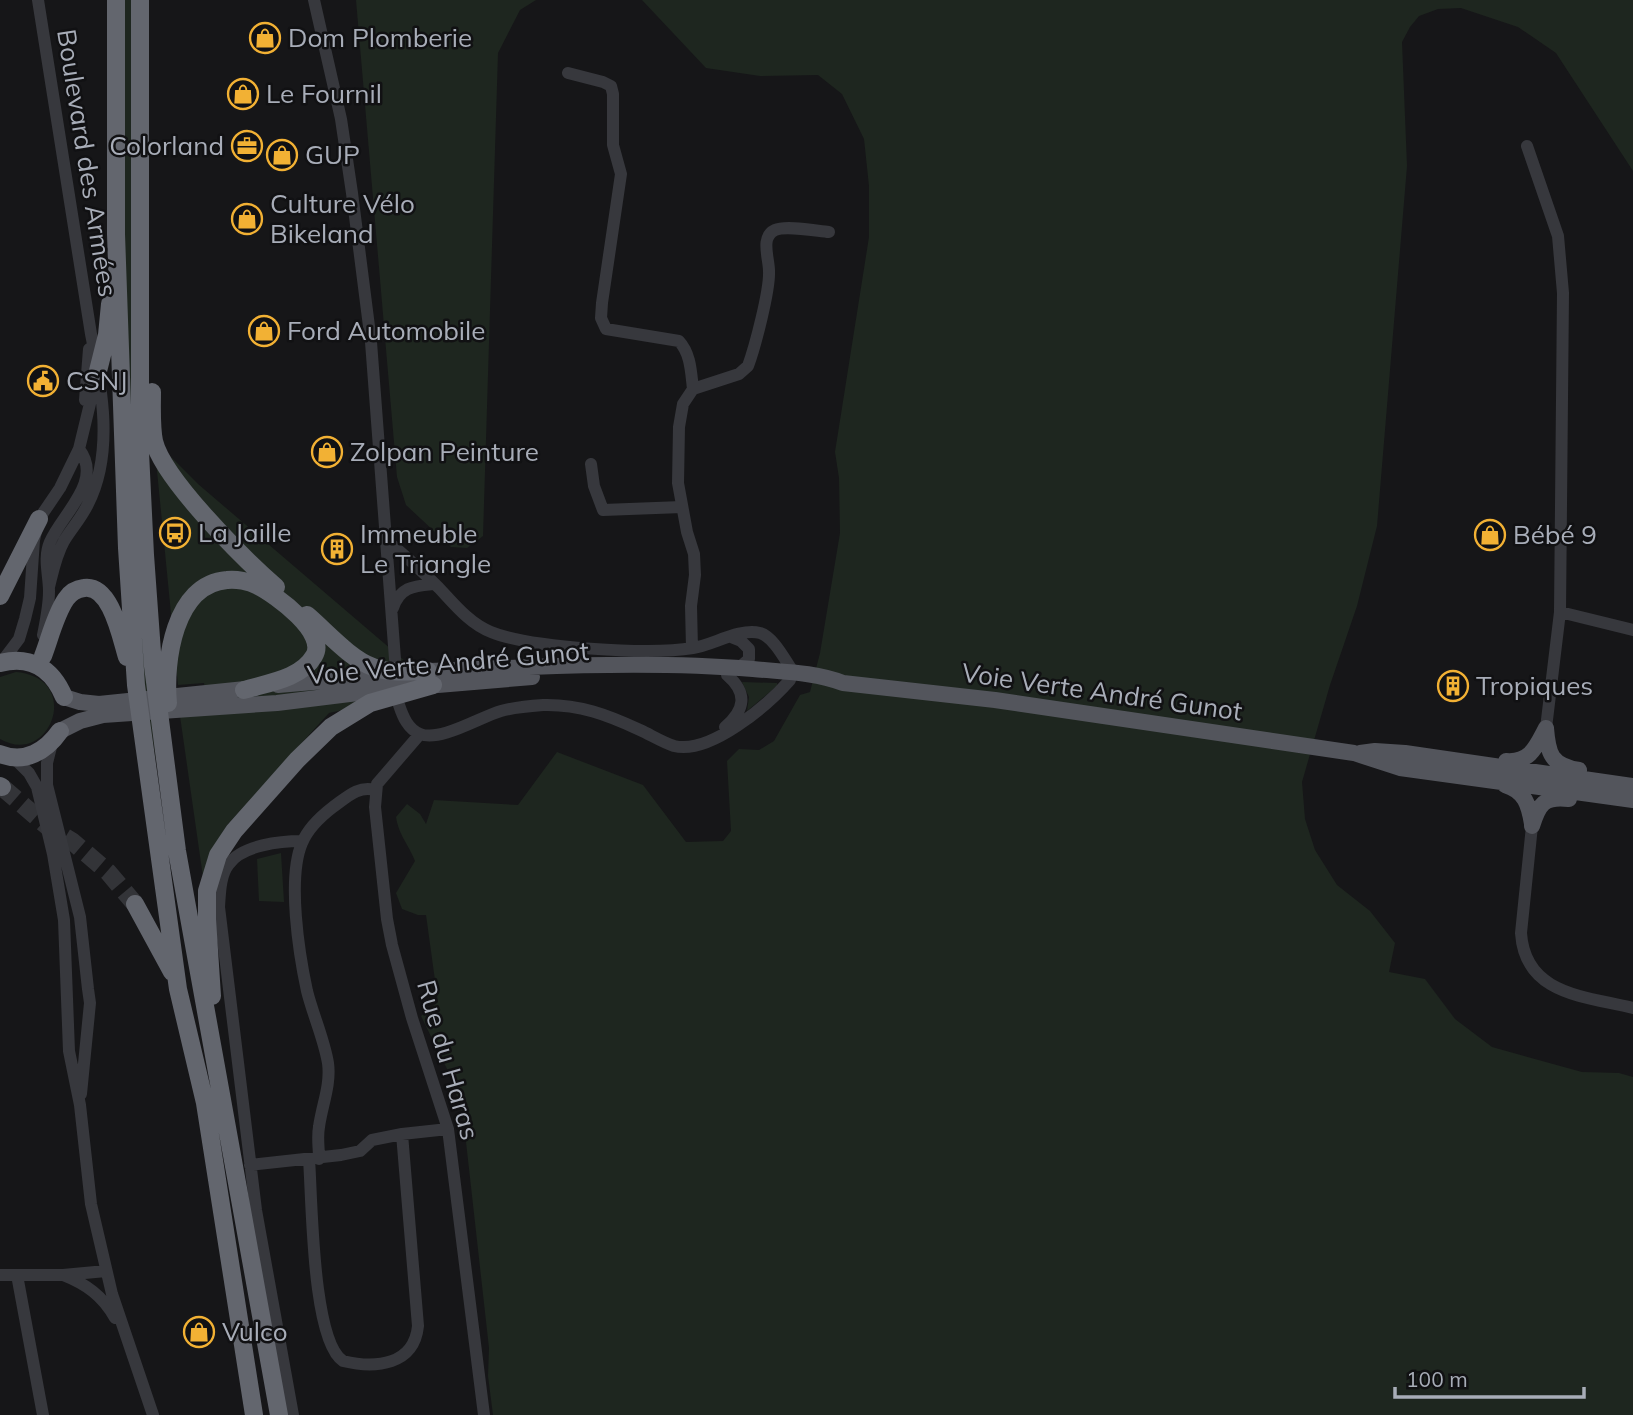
<svg xmlns="http://www.w3.org/2000/svg" width="1633" height="1415" font-family="Mulish,sans-serif">
<style>
.green{fill:#1e261f}
.lines{fill:none;stroke-linecap:round;stroke-linejoin:round}
.highway-tunnel{stroke:#333438;stroke-width:18;stroke-dasharray:18 9;stroke-linecap:butt}
.minor{stroke:#37383d;stroke-width:12}
.major{stroke:#53555c;stroke-width:16}
.highway{stroke:#63666e;stroke-width:18}
.labels{text-anchor:middle;stroke-width:5;stroke-linejoin:round;paint-order:stroke}
.poi-label{font-size:26px;fill:#a8adb8;stroke:#111113;text-anchor:start}
.street-label{font-size:26px;fill:#a8adb8;stroke:#111113}
</style>
<rect width="100%" height="100%" fill="#161618"/>
<path class="green" d="M124 0H133V366L167 822 142 679 125 314Z
M356 0H536L520 10 498 53 483 536 467 548 451 547 406 505 397 477Z
M642 0H1633V171L1556 53 1518 27 1461 8 1438 9 1419 16 1410 27 1402 42 1407 166 1377 526 1357 606 1330 685 1302 782 1305 819 1315 850 1337 885 1370 911 1395 943 1389 972 1425 979 1455 1019 1492 1047 1582 1072 1619 1073 1633 1077V1415H493L488 1376 489 1348 463 1115 450 1075 421 1016 438 1002 426 915H418L402 909 396 893 415 861C408 843 399 836 396 817L407 804 420 814 426 824 434 800 518 805 557 752 643 785 686 842 723 841 731 831 727 761 739 749 759 750 774 741 800 695 810 692 820 653 840 533 839 478 835 452 869 237V186L864 139 842 94 818 75 760 76 706 68Z
M154 440 198 484 433 685 208 707 204 683 178 685Z
M16 672C84 678 50 768 0 739V677Z
M742 682 777 683V686L747 711 749 697Z
M366 698 343 710 329 713 227 825 210 854 203 877 180 716Z
M281 853 284 902 259 901 257 859Z"/>
<g class="lines">
<path class="highway-tunnel" d="M2 787 47 826 73 842 108 872 135 904"/>
<path class="minor" d="M38 0 91 334C102 388 114 453 88 504 82 517 72 528 64 541 56 555 53 571 49 587
M314 0 341 119 352 193 371 342 395 659
M568 73 603 82 611 86 613 94V145L621 174 602 303 601 318 606 329 679 341C691 354 691 373 693 389L683 404 679 427 678 483 687 532 694 554 695 575 691 606 692 648
M1527 146 1558 236 1563 293 1560 612 1546 728
M693 389 739 374 748 366C755 347 770 290 769 271 769 258 760 237 775 230 786 225 817 231 829 232
M85 400 89 349
M591 464 594 486 603 510 682 507
M387 541C406 556 422 571 439 588 454 604 470 624 491 632 530 648 650 655 693 648 713 645 739 628 760 633 774 637 786 662 794 673
M393 608C400 586 415 586 435 584
M1560 612 1633 630
M43 635C46 620 49 606 49 591 49 575 43 558 50 542 62 514 104 481 79 449
M731 637 741 641 749 649V659L739 668
M1 663 19 639 25 619 30 598 34 540 39 519 60 488 79 449 95 383
M399 705C403 717 408 729 420 734 441 742 480 717 501 711 515 707 529 706 543 705 579 704 608 715 640 730 651 735 662 742 674 746 710 755 768 705 790 680
M725 727C745 710 748 693 727 675
M420 734 377 784 375 807 387 919 392 945 412 1018 448 1129 484 1415
M52 743 47 763V785L80 917 88 989 90 1003 81 1094
M8 757 18 762 29 773 37 787 53 854 64 920 69 1051 80 1105 91 1204 112 1294 153 1415
M1532 826 1521 933C1525 995 1585 996 1633 1008
M309 1159C312 1199 312 1341 343 1361 376 1369 414 1365 418 1326L402 1134
M319 1159C319 1148 317 1137 319 1127 322 1105 331 1085 328 1063 324 1039 313 1015 307 991 299 954 287 878 302 843 308 828 320 817 333 807 346 798 358 785 375 790
M250 1165 341 1155 360 1151 372 1140 402 1134 448 1129
M0 1275H63L106 1271
M17 1275 43 1415
M63 1275C86 1284 103 1296 115 1318
M293 1415 256 1210 219 907C220 893 220 875 229 864 242 845 281 841 302 841"/>
<path class="major" d="M417 672C454 669 492 669 529 667 604 664 679 663 753 669 784 672 814 672 843 683L995 700 1354 753 1400 768 1633 800
M278 685 395 675
M64 697 80 702 99 704 255 688
M1546 728C1548 754 1551 765 1579 770
M60 731 80 721 103 715 277 703 390 689 532 677
M1360 753 1375 751 1405 753 1633 786
M1506 761C1530 763 1536 747 1546 728
M1505 785C1525 791 1529 805 1532 824
M1532 826C1539 804 1544 796 1569 799"/>
<path class="highway" d="M116 0V234L127 548 136 685 178 989 205 1103 254 1415
M140 0V452L145 555 153 666 177 851 279 1415
M98 371 107 335 110 304
M152 392C152 407 151 426 154 441 163 479 245 560 276 587
M0 596 39 519
M307 615C326 631 350 659 373 667 390 674 410 671 428 671
M43 656C50 638 55 615 66 599 70 593 76 589 84 588 111 584 121 638 127 657
M0 663C30 655 52 668 64 697
M168 703C164 662 174 584 227 580 236 579 249 581 258 586 276 595 328 633 314 656 301 679 267 683 244 690
M0 754C25 764 46 751 60 731
M0 786 2 787
M135 904 172 972
M212 996 207 919V891L218 855 234 831 297 760 331 727 370 703 433 685"/>
</g>
<defs>
<g id="shop-ring" transform="scale(1.575)"><circle r="9.5" fill="#111113" stroke="#f2b134" stroke-width="1.5"/><path d="M-5-2.5h2.3a2.7 3.5 0 0 1 5.4 0H5L5.5 6h-11ZM-1.5-2.5h3a1.5 2.3 0 0 0-3 0Z" fill="#f2b134"/></g>
<g id="office-ring" transform="scale(1.575)"><circle r="9.5" fill="#111113" stroke="#f2b134" stroke-width="1.5"/><path d="M-6-3h4V-5.5h4V-3h4V5H-6ZM-1-4.5V-3h2v-1.5ZM-6 0V1H6V0Z" fill="#f2b134"/></g>
<g id="civic-ring" transform="scale(1.575)"><circle r="9.5" fill="#111113" stroke="#f2b134" stroke-width="1.5"/><path d="M-.6-6.5H3V-4.5H.6V-3L4-1V1h2V6H-6V1h2V-1L-.6-3ZM-1.2 2.5V6h2.4V2.5Z" fill="#f2b134"/></g>
<g id="bus-ring" transform="scale(1.575)"><circle r="9.5" fill="#111113" stroke="#f2b134" stroke-width="1.5"/><path d="M-5-6H5V4H4V6H2V4H-2V6H-4V4H-5ZM-3.5-4V0h7V-4ZM-3.5 1.2v1.5H-2V1.2ZM2 1.2v1.5H3.5V1.2Z" fill="#f2b134"/></g>
<g id="building-ring" transform="scale(1.575)"><circle r="9.5" fill="#111113" stroke="#f2b134" stroke-width="1.5"/><path d="M-4-6H4V6H1V3H-1V6H-4ZM-2.5-4.3h1.7v1.8h-1.7ZM.8-4.3h1.7v1.8H.8ZM-2.5-1h1.7V.8h-1.7ZM.8-1h1.7V.8H.8Z" fill="#f2b134"/></g>
</defs>
<g fill-rule="evenodd">
<use href="#shop-ring" x="265" y="38"/>
<use href="#shop-ring" x="243" y="94"/>
<use href="#office-ring" x="247" y="146"/>
<use href="#shop-ring" x="282" y="155"/>
<use href="#shop-ring" x="247" y="219"/>
<use href="#shop-ring" x="264" y="331"/>
<use href="#civic-ring" x="43" y="381"/>
<use href="#shop-ring" x="327" y="452"/>
<use href="#bus-ring" x="175" y="533"/>
<use href="#shop-ring" x="1490" y="535"/>
<use href="#building-ring" x="337" y="549"/>
<use href="#building-ring" x="1453" y="686"/>
<use href="#shop-ring" x="199" y="1332"/>
</g>
<g class="labels">
<g class="poi-label">
<text x="288" y="47">Dom Plomberie</text>
<text x="266" y="103">Le Fournil</text>
<text x="224" y="155" text-anchor="end">Colorland</text>
<text x="305" y="164">GUP</text>
<text x="270" y="213">Culture Vélo<tspan x="270" dy="30">Bikeland</tspan></text>
<text x="287" y="340">Ford Automobile</text>
<text x="66" y="390">CSNJ</text>
<text x="350" y="461">Zolpan Peinture</text>
<text x="198" y="542">La Jaille</text>
<text x="360" y="543">Immeuble<tspan x="360" dy="30">Le Triangle</tspan></text>
<text x="1513" y="544">Bébé 9</text>
<text x="1476" y="695">Tropiques</text>
<text x="222" y="1341">Vulco</text>
</g>
<g class="street-label">
<text transform="translate(87 163) rotate(81)" y="9">Boulevard des Armées</text>
<text transform="translate(448 663) rotate(-5)" y="9">Voie Verte André Gunot</text>
<text transform="translate(1102 692) rotate(8)" y="9">Voie Verte André Gunot</text>
<text transform="translate(448 1060) rotate(74)" y="9">Rue du Haras</text>
</g>
</g>
<path d="M1395 1387v10h189v-10" fill="none" stroke="#a8adb8" stroke-width="3.5"/>
<text x="1406" y="1387" font-size="21" fill="#a8adb8" stroke="#111113" stroke-width="5" paint-order="stroke">100 m</text>
</svg>
